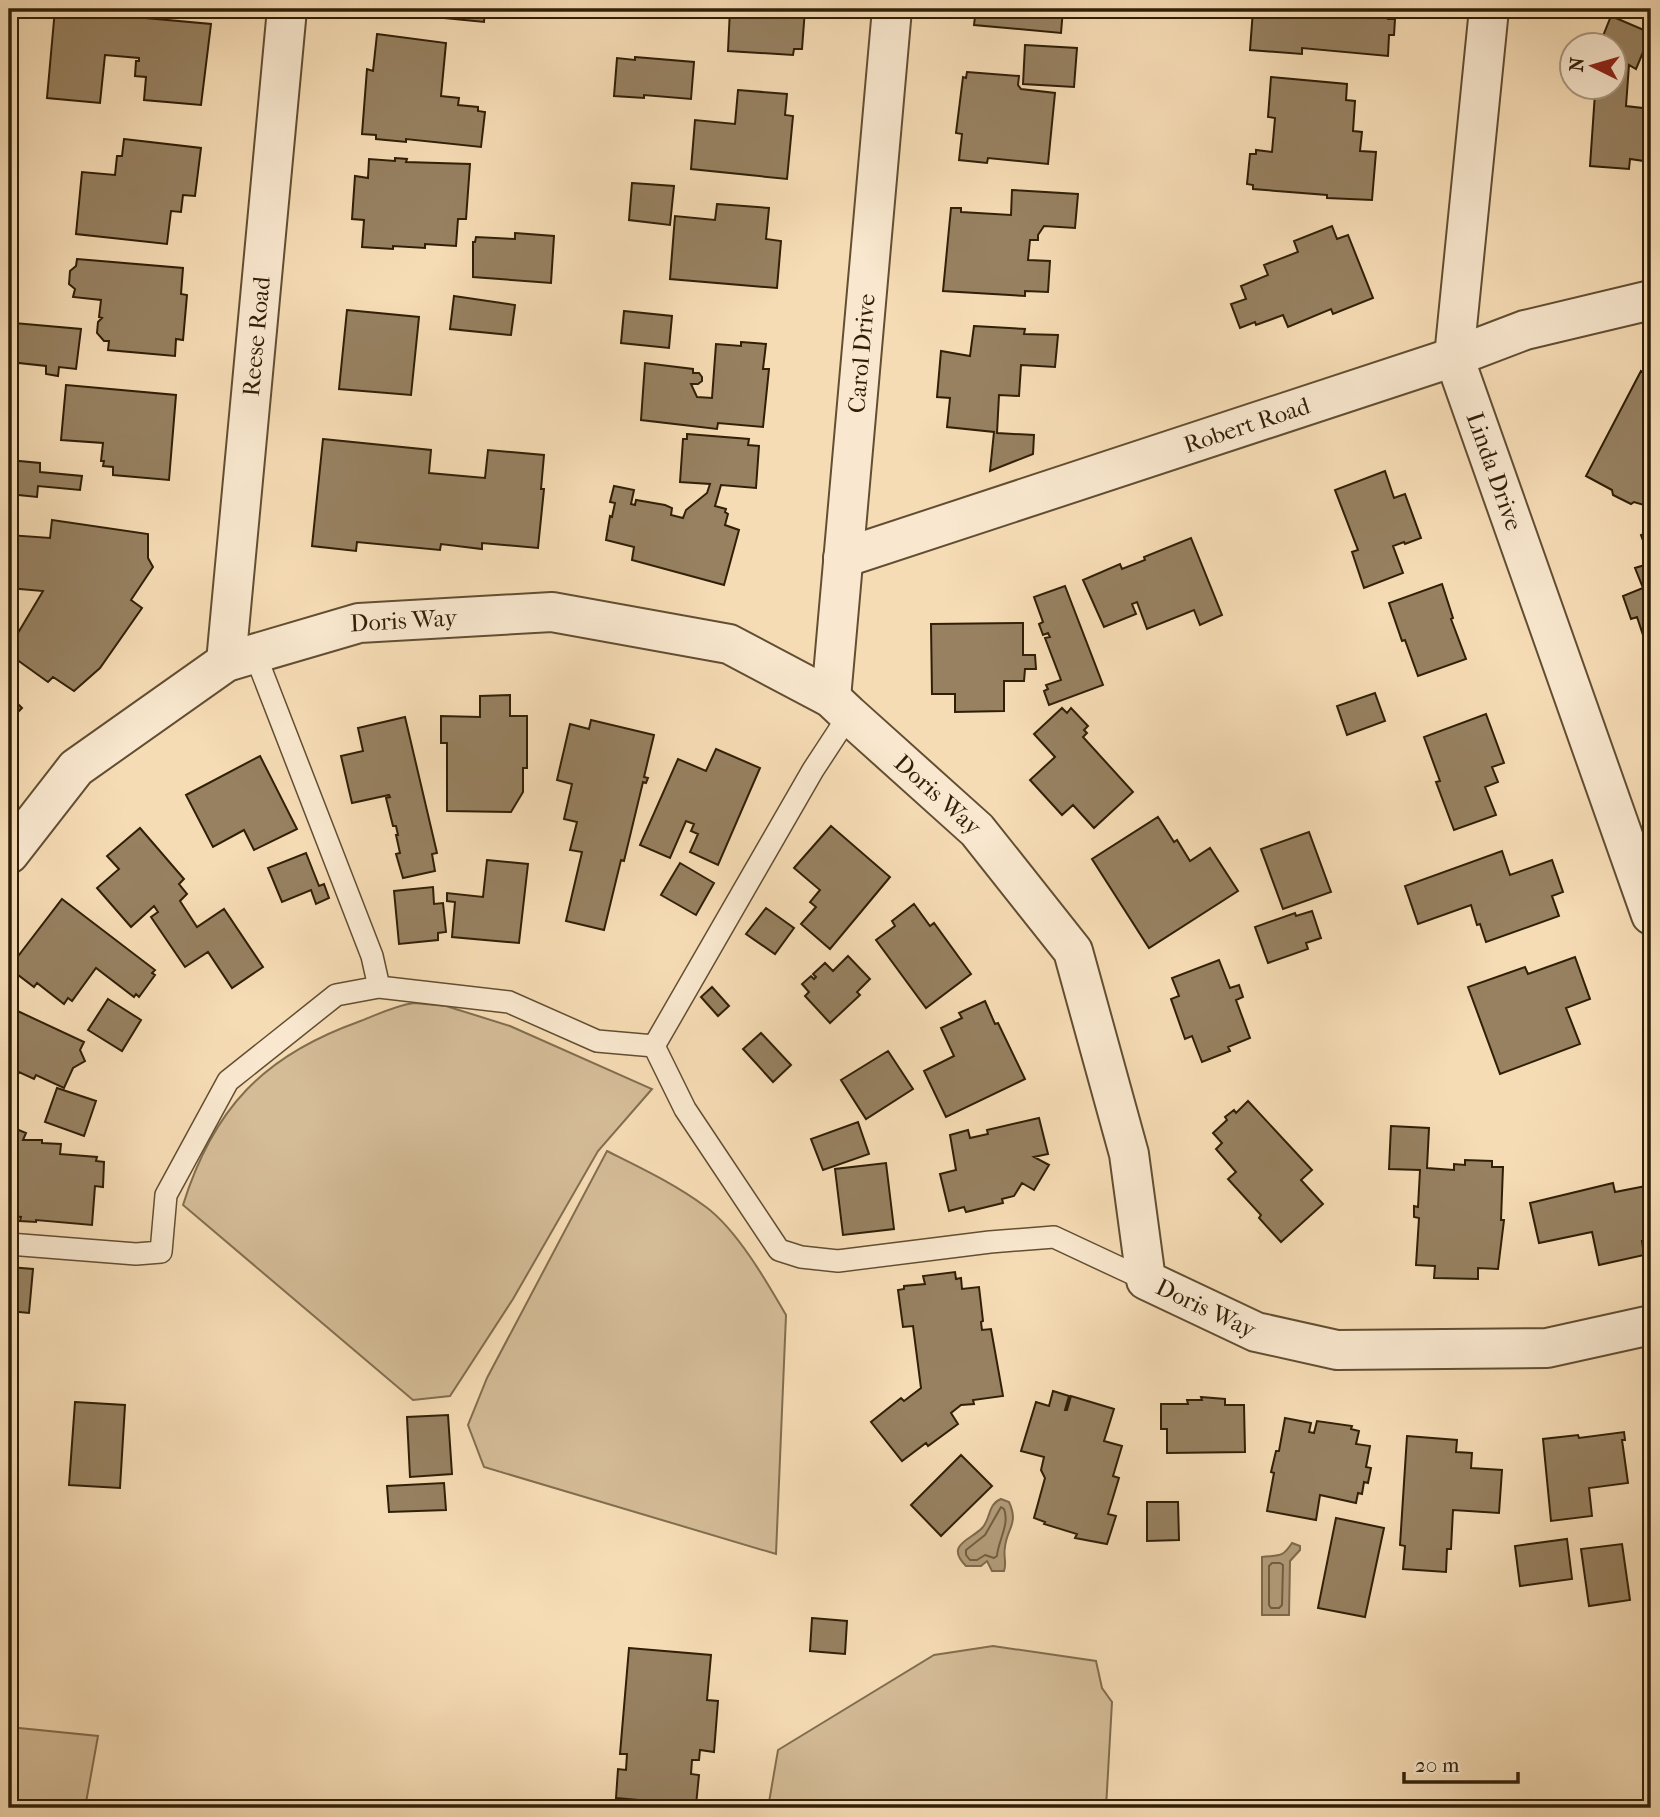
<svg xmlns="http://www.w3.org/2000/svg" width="1660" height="1817" font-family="'IM FELL French Canon',serif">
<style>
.green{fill:#d4bc97;stroke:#826e4f;stroke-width:2}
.water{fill:#b39c7a;stroke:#7f6a4c;stroke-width:2}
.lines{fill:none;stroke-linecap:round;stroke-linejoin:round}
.shore{stroke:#725e40;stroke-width:2}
.building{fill:#978161;stroke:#301f07;stroke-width:2}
.lane-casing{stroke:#624e32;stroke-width:24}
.street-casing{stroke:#624e32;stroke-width:42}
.lane{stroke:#f9e8cf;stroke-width:21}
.street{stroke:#f9e8cf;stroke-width:38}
.labels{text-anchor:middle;stroke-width:7;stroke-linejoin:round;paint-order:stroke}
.street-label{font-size:24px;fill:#301f07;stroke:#f9e8cf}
</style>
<rect width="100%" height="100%" fill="#f6dcb5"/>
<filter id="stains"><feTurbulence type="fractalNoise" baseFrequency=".00286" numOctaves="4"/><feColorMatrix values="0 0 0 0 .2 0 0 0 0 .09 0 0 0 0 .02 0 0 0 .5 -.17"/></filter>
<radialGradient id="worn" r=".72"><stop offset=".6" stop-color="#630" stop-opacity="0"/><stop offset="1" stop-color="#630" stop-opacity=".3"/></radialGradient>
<path class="green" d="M414 1003 446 1006 510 1026 652 1089 598 1151 513 1299 450 1396 413 1400 183 1205C213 1109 263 1056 358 1022 377 1015 393 1006 414 1003Z
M607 1151C641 1168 675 1184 706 1207 737 1230 767 1282 786 1315L776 1554 484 1467 468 1425 487 1378Z
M993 1646 1096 1661 1102 1688 1112 1702 1106 1808H768L778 1750 934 1655Z
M9 1727 98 1736 85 1808H9Z"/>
<path class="water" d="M1001 1499 1009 1502C1019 1524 1007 1528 1005 1547 1003 1556 1007 1563 1004 1571H992L987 1561 981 1566H966C944 1544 972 1540 983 1527 991 1517 988 1504 1001 1499Z
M1292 1543 1300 1546V1550L1290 1561 1289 1615H1262V1557C1280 1555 1282 1558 1292 1543Z"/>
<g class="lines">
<path class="shore" d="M1001 1507 1004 1509C1010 1524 998 1541 997 1556L994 1558 985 1555 977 1560H970L966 1555V1550L985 1535Z
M1272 1563H1280L1283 1565 1282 1605 1279 1608H1271L1269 1605V1566Z"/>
</g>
<path class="building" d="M55 9 147 15 146 18 211 24 201 105 144 100 146 77 135 76 136 61H139V58L105 55 100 103 47 98Z
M395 9H485L484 22 394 13Z
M725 9H805L802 49H794L793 55 728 51 730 9Z
M976 9H1063L1061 33 974 25Z
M1339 9H1389L1388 19H1395L1394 35H1389L1388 56 1302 48V54L1250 50 1253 10 1334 16V14L1338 15Z
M1611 16 1651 33 1636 69 1629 65 1626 106 1651 109V156H1644V161L1630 159 1629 169 1590 166 1595 93 1578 92 1579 88H1614V46H1599Z
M377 34 446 43 441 96 459 98 458 105 478 107V111L485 112 481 147 406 139V142L376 139V135L362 134 367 69 373 71Z
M1025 45 1077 48 1074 87 1023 84Z
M635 57 694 62 691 99 644 95V98L614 96 617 58 635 60Z
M967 72 1019 76 1018 85 1021 89 1055 93 1048 164 988 158 987 163 959 160 962 134 956 133 963 77 966 78Z
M1271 77 1347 84 1346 100 1355 101 1353 131 1362 132 1360 151 1376 152 1372 200 1327 198V195L1253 189V185L1247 184 1250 154H1256V150L1272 152 1275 118 1268 117Z
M738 90 787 94 785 115 793 116 787 179 691 169 695 120 735 124Z
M124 139 201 148 195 196 183 195 181 212 171 211 167 244 76 234 82 172 115 175 117 156H122Z
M395 158 407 159 406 162 470 164 466 219H458L456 246 425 244V248L393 246V249L362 247 364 220 352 219 355 176 368 178 369 159 395 161Z
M632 183 674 186 670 225 629 220Z
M1012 190 1078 194 1075 228 1044 226 1038 235V240H1030L1028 260 1050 261 1048 292 1025 291V296L943 291 951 208H961V212L1011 215Z
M717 204 769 208 766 239 781 241 777 288 670 279 675 216 715 220Z
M1332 226 1337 239 1348 235 1373 298 1333 314 1331 309 1288 327 1283 315 1256 325 1255 322 1240 328 1231 304 1246 299 1241 286 1268 275 1264 265 1298 252 1294 241Z
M515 233 554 236 551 283 473 277V242H475L476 237 515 239Z
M77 259 183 268 181 294 187 295 183 340 176 339 175 356 108 350 109 341H104L97 333 98 322 102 318 99 317 101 300 73 297 75 289 69 284 70 271 76 266Z
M454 296 515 305 511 335 450 329Z
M347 310 419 317 411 395 339 389Z
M624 311 672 316 669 348 621 343Z
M14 323 81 329 76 369 59 367 58 376 46 374V366L10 362Z
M974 326 1025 329 1024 334 1058 335 1055 367 1021 365 1019 396 999 395 997 433 1034 435 1033 454 990 471 994 432 947 427 950 398 937 397 941 351 970 356Z
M741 342 766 344 763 369H769L763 427 718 423 717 429 641 420 645 363 693 369V373H699L702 377V381L698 384H691L697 397 712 398 716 344 741 346Z
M1641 371 1651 377V503L1644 505 1634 502 1631 504 1613 495 1612 490 1586 476Z
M9 381H16L9 460 40 463V472L82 476 80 490 38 486 37 497 9 494Z
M66 385 176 395 169 480 113 475V467L103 466 104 461H101L103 443 61 440Z
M687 434 749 439 748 445 759 446 756 488 721 485 715 506 726 509 725 512 728 514 725 525 739 530 724 585 632 560 634 547 606 540 610 516 612 517 615 503 610 502 614 486 634 490 631 504 635 505 636 500 665 505 672 508 671 515 683 518 686 510 707 493 710 484 680 482 683 439H687Z
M323 439 431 450 429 473 485 478 488 450 544 455 541 489H544L538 548 482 543V549L441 544 440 550 357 542 356 551 312 546Z
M1385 471 1394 498 1405 494 1421 538 1405 544 1404 542 1393 546 1403 573 1364 588 1352 552 1358 550 1335 490Z
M52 520 148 534V558L153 567 131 600 142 608 100 668 74 691 53 677 48 682 9 654V648L43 591 9 588V535L50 538Z
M1651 531V562L1641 535Z
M1191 538 1222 615 1200 625 1194 610 1147 629 1137 602 1132 604 1136 614 1104 627 1083 580 1120 564 1122 569 1145 560 1144 557Z
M1651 563V637L1647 638H1644L1637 617 1631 619 1623 596 1643 588 1635 568Z
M1442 584 1453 618 1451 619 1466 659 1418 676 1405 640 1402 641 1389 603Z
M1065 586 1103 685 1049 705 1044 691 1048 689 1046 685 1061 680 1045 638 1050 637 1048 633 1043 635 1039 624 1043 622 1034 597Z
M1023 623V655H1035L1036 669H1025L1024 681H1004V711L955 712V694H932L931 624Z
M1375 693 1385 721 1347 735 1337 706Z
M9 695 22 708 9 721Z
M510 695V716H527V768H523V792L511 812 447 811V743H441V716L480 717V696Z
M1062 708 1067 713 1071 708 1088 726 1084 730 1087 733 1083 737 1133 792 1094 828 1073 805 1062 815 1030 780 1055 757 1034 734Z
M1486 714 1504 763 1492 767 1498 782 1485 787 1496 815 1454 830 1436 782 1440 781 1424 737Z
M405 717 437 853 432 854 435 871 403 878 396 854 400 853 396 835H398L396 826H393L386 798 390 797 389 795 352 803 341 756 363 751 358 728Z
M591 720 654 735 644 777 648 778 646 783 643 782 624 861 621 860 604 930 566 921 582 852 570 850 577 822 564 819 572 784 557 780 570 724 589 729Z
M716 749 760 768 718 865 690 852 698 834 691 831 694 824 686 821 670 858 640 845 678 759 706 771Z
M260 756 297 829 254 850 244 830 213 847 186 795Z
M1158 817 1174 842 1177 840 1190 861 1210 848 1238 891 1149 948 1092 859Z
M831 826 890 877 830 949 801 924 816 907 810 902 820 890 794 868Z
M140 828 184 879 179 884 187 894 180 901 197 927 224 909 263 967 232 988 208 952 185 967 151 917 158 912 154 906 131 927 97 888 119 869 107 856Z
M1309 832 1331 892 1283 909 1261 849Z
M1502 851 1510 875 1552 860 1563 892 1552 896 1559 916 1486 942 1480 924 1477 925 1471 905 1418 924 1405 886Z
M306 853 319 886 324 884 329 898 316 904 311 890 282 902 268 868Z
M487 860 528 864 519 943 452 937 455 902 447 901V893L483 897Z
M680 863 714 883 696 915 661 895Z
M433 887 434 904 443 903 446 932 438 933V940L399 944 394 891Z
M62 899 155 970 152 973 155 975 139 997 136 994 134 997 96 968 72 1001 68 998 64 1004 37 983 34 987 9 968Z
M914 904 930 926 934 923 971 974 926 1008 876 940 895 926 892 921Z
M766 908 794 928 775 954 746 934Z
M1312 911 1321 938 1306 943 1308 949 1268 963 1255 927 1295 913 1296 916Z
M848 956 870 979 857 992 860 995 830 1023 805 996 809 992 802 984 811 976 814 979 816 977 813 974 825 963 833 971Z
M1575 957 1590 999 1566 1008 1580 1044 1500 1074 1468 987 1525 967 1528 974Z
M1219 960 1230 988 1239 985 1243 997 1236 1000 1250 1038 1228 1047 1230 1051 1202 1062 1192 1036 1185 1039 1171 999 1179 996 1172 978Z
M712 987 729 1006 718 1016 701 997Z
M108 999 141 1020 122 1051 88 1030Z
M985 1001 995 1024 998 1023 1025 1079 946 1117 924 1071 954 1056 941 1028 962 1018 959 1013Z
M9 1007 84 1042 80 1050 85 1061 73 1068 64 1088 36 1075 34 1079 19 1072 9 1094Z
M761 1033 791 1065 773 1082 743 1049Z
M888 1051 913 1089 866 1119 841 1080Z
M57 1088 96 1101 84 1136 45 1122Z
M1248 1101 1312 1170 1301 1180 1323 1204 1281 1242 1259 1218 1261 1215 1228 1179 1236 1172 1216 1149 1222 1143 1213 1133 1227 1120 1225 1117 1234 1110 1236 1113Z
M1039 1118 1048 1154 1034 1157 1049 1165 1034 1190 1022 1183 1014 1196 1002 1199 1003 1203 966 1212 964 1207 949 1211 940 1174 956 1170 950 1135 968 1130 970 1138 988 1134 987 1130Z
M858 1122 869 1154 823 1170 811 1139Z
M9 1126 26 1133 23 1140H42V1143L61 1144 60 1154 97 1157 96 1161 104 1162 103 1187 95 1186 92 1225 36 1220V1222L20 1221 21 1217 9 1216Z
M1391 1126 1429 1128 1427 1168 1454 1170V1164L1465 1165V1160L1492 1161V1167H1503L1501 1220H1504L1498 1269 1478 1268V1279L1434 1278 1435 1266 1416 1265 1419 1218 1414 1217V1206L1418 1207 1420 1170 1389 1169Z
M886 1163 894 1229 843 1235 835 1169Z
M1613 1183 1615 1192 1651 1185V1239L1642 1241 1644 1255 1599 1265 1592 1232 1539 1243 1530 1203Z
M9 1267 33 1269 29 1313 9 1311Z
M955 1272 956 1279 961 1278 962 1289 979 1287 983 1321 981 1322 982 1330 991 1329 1003 1396 973 1400 974 1404 961 1405 951 1413 958 1424 928 1446 926 1443 902 1461 871 1422 901 1398 904 1401 921 1388 913 1326 903 1327 898 1290 904 1289V1286L925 1284 923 1276Z
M1053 1391 1069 1396 1065 1410H1067L1071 1396 1114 1409 1104 1441 1122 1446 1113 1476 1119 1478 1108 1514 1116 1516 1107 1544 1075 1538 1077 1534 1044 1524 1045 1522 1034 1518 1045 1478 1041 1470 1044 1457 1021 1451 1036 1402 1049 1406Z
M1201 1397 1225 1399V1405H1244L1245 1452 1167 1453V1429H1161V1404H1188L1187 1400H1202Z
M75 1402 125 1405 120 1488 69 1485Z
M448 1415 452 1474 410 1477 407 1417Z
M1285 1418 1311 1423 1309 1432 1314 1433 1317 1421 1352 1426 1351 1429 1359 1431 1356 1444 1370 1446 1366 1467 1371 1468 1368 1483 1364 1482 1362 1494 1358 1493 1356 1503 1320 1495 1316 1520 1267 1511 1274 1473 1271 1472 1276 1451H1279Z
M1624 1432 1625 1440H1622L1628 1483 1589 1488 1592 1516 1551 1521 1543 1439 1578 1435 1579 1438Z
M1407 1436 1457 1440 1456 1452 1472 1453 1471 1468 1502 1470 1499 1513 1453 1510 1451 1549H1447L1446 1572 1403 1569 1405 1546 1400 1545Z
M961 1455 992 1486 941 1536 911 1505Z
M444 1483 446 1510 389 1512 387 1486Z
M1147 1502H1178L1179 1540 1147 1541Z
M1336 1518 1384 1528 1365 1617 1318 1608Z
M1567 1539 1572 1579 1520 1586 1515 1546Z
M1622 1544 1630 1600 1589 1606 1581 1549Z
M812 1618 847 1621 845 1654 810 1651Z
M629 1648 711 1655 707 1700 718 1701 714 1752 700 1750 699 1760H692L691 1774 699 1775 696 1805 616 1798 618 1769 626 1770 627 1754H620Z"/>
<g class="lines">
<g class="lane-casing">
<path id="lane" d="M255 654 372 956 379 987
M654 1046 685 1109 779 1250 801 1257 838 1261 990 1242 1054 1237 1146 1280
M654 1046 813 770 849 715
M9 1244 136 1254 161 1252 166 1195 228 1081 336 995 379 987 509 1002 597 1041 654 1046"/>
</g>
<g class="street-casing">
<g id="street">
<path id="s1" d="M1489 9 1454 357 1651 915"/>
<path id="s2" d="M843 558 1454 357 1525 330 1651 300"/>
<path id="s3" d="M226 662 287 9"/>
<path id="s4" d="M831 698 892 9"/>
<path id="s5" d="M9 854 76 768 226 662 359 623 552 612 729 644 831 698 849 715 977 830 1073 951 1129 1154 1146 1280 1256 1332 1337 1350 1547 1348 1651 1325"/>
</g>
</g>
<use href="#lane" class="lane"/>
<use href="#street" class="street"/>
</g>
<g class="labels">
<g class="street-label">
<text dy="8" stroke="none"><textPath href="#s3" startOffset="327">Reese Road</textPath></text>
<text dy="8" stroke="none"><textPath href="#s4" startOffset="346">Carol Drive</textPath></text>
<text dy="8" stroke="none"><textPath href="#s2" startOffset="425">Robert Road</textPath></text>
<text dy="8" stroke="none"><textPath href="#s1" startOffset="471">Linda Drive</textPath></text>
<text dy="8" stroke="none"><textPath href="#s5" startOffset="476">Doris Way</textPath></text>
<text dy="8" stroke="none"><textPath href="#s5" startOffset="1064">Doris Way</textPath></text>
<text dy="8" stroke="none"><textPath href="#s5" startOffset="1675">Doris Way</textPath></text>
</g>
</g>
<rect width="1660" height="1817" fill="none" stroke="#f6dcb5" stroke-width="35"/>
<rect x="10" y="10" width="1639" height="1796" fill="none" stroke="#301f07" stroke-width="3.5"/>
<rect x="18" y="18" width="1625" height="1782" fill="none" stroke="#301f07" stroke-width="2"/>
<g transform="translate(1593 66) rotate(275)"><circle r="33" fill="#f9e8cf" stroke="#a9987f" stroke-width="2"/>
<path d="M0-5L12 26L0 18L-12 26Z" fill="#8f2418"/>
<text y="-10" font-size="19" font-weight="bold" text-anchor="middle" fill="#301f07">N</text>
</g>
<path d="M1404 1772v10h114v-10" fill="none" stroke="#301f07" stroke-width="3.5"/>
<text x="1415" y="1772" font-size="21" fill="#301f07" stroke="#f9e8cf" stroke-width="5" paint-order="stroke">20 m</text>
<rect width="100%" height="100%" filter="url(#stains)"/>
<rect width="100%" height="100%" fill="url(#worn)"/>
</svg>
